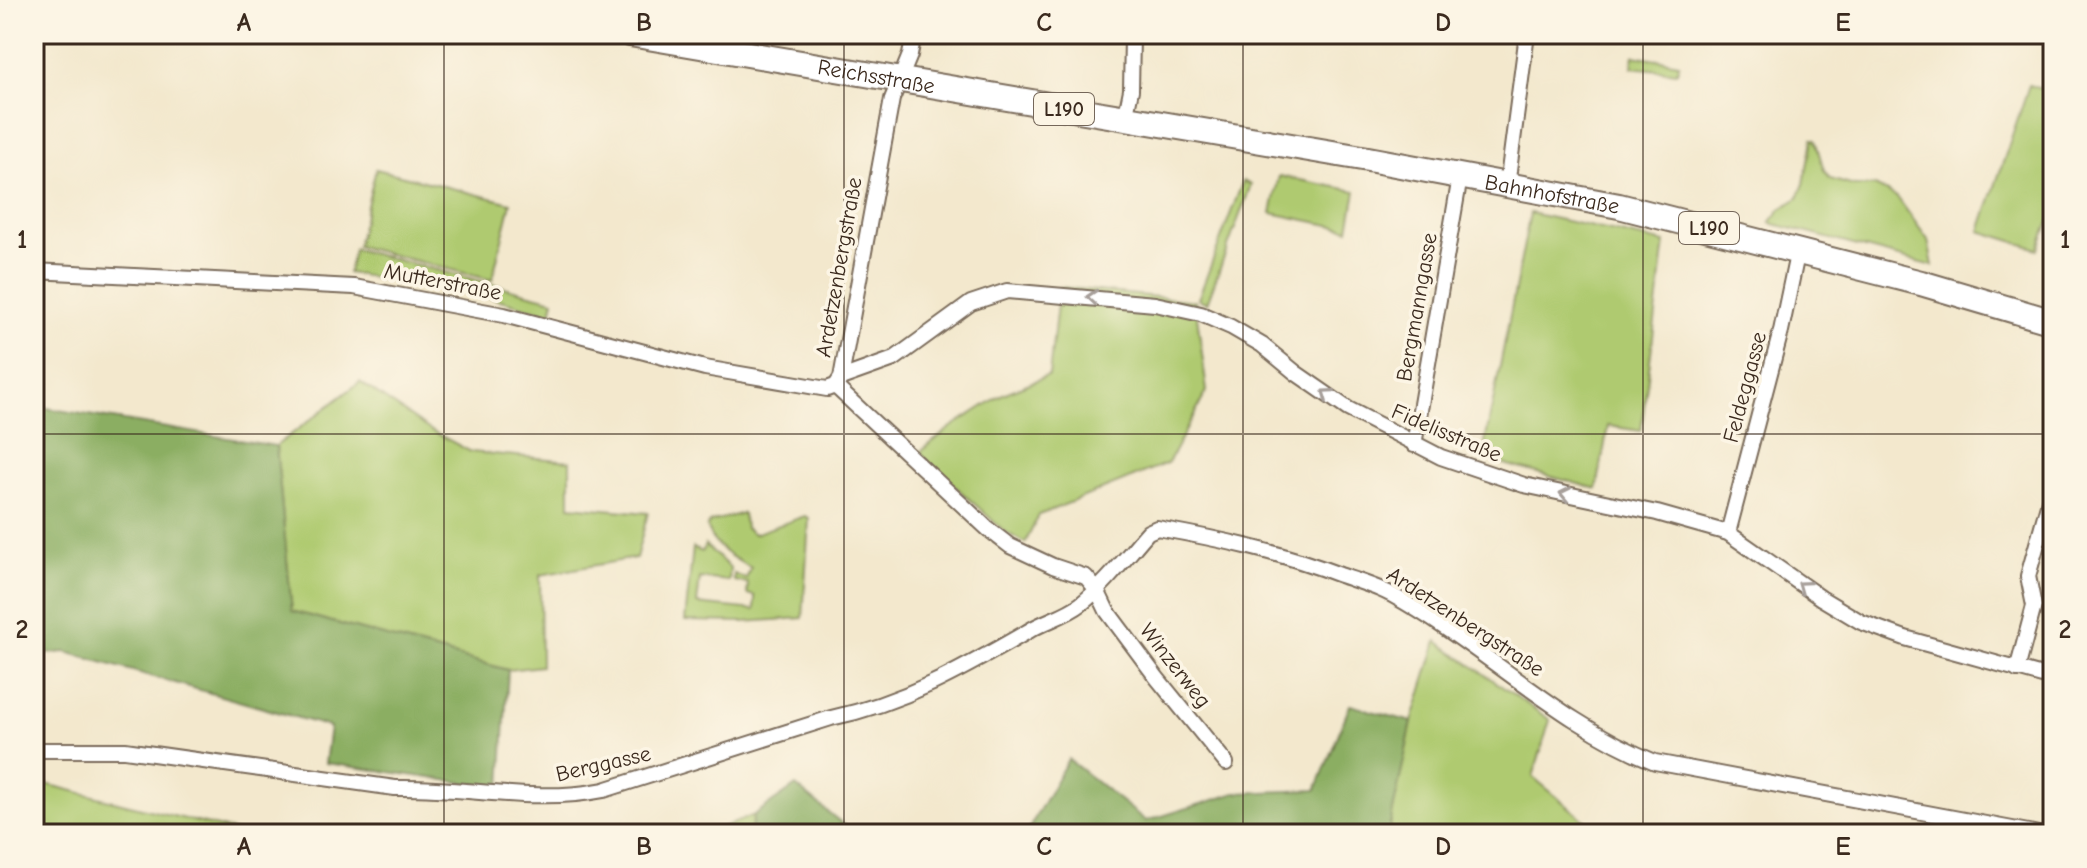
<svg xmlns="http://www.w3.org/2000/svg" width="2087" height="868" font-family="'Comic Neue',sans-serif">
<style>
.green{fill:#afca70;stroke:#757a47;stroke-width:2}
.forest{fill:#8bae62;stroke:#636c40;stroke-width:2}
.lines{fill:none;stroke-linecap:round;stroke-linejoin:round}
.street-casing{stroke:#7b6c5b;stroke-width:18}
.primary-casing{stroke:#7b6c5b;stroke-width:28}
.street{stroke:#fff;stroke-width:14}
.primary{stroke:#fff;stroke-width:24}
.oneway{stroke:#a79f9a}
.grid{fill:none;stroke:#3b2a1e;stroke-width:2;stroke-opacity:0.55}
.labels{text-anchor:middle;stroke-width:7;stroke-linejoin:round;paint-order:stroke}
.shield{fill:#fcf5e5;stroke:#75675a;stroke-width:2}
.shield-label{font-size:20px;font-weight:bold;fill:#3b2a1e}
.street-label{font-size:22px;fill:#3b2a1e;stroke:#fcf5e5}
.neatline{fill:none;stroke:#3b2a1e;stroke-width:3}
.grid-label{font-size:26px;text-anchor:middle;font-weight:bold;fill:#3b2a1e}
</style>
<rect width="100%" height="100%" fill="#fcf5e5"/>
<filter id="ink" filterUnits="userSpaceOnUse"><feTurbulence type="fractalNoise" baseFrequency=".0125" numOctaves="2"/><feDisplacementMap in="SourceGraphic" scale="16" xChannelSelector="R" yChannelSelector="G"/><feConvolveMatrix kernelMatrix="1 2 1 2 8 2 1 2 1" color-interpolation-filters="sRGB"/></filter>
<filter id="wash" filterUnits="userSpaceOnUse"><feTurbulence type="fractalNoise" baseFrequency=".006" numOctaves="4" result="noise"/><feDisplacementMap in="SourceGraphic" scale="32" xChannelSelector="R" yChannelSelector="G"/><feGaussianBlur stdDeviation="1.8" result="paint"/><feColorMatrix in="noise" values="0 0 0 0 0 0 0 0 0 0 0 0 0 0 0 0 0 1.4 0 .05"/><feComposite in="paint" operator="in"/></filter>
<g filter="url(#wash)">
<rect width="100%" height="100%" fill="#f3e8cd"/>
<path class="green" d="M1634 55 1679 63 1677 72 1632 67Z
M2029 85 2053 92V213L2038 249 1980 231Z
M1812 139 1815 140 1824 170 1830 179 1854 186H1875L1897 197 1928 240 1933 266 1770 223 1781 209 1798 198 1804 184Z
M376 169 511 203 492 280 357 246Z
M1279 176 1356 191 1349 229 1271 213Z
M1243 181 1251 185 1207 303 1198 299Z
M1530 213 1665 243 1641 431 1608 426 1597 489 1482 458Z
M354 249 554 300 551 314 482 295 348 273Z
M1059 287 1195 301 1207 391 1168 463 1039 515 1025 543 1004 531 919 453 950 428 1003 394 1049 375Z
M360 382 430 430 471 452 570 461V506L648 513 636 558 540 575 541 666 508 670 292 611 276 446Z
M743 513 745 528 754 534 805 516 809 518 803 618 743 622 685 621 693 548 702 552 705 545 730 568 729 581 700 578 697 604 755 610V596L747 594 748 583 734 581V574L746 579 751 568C736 560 709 545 707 526L711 522Z
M1437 641 1550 720 1533 777 1601 834H1388L1412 722Z
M34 783H42L245 834H34Z
M754 815 750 834H706Z"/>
<path class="forest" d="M34 406 276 446 292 611 508 670 501 788 325 763 330 727 66 652 34 655Z
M1350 705 1412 722 1388 834H1259V829L1173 834H1026L1068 759 1146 821 1236 793 1316 790Z
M796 786 855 834H750L754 815Z"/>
</g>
<g filter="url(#ink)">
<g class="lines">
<g class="street-casing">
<path id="street" d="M1125 119 1131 90 1132 38 1135 34
M1507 186 1527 34
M34 271 354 287 504 315 705 368 827 389 835 386
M841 378 894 359 971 303 1007 291 1155 304 1201 314 1231 327 1262 345 1296 373 1348 409 1441 457 1524 485 1657 513 1728 533 1821 598 1861 622 1905 638 2053 679
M837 384 841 378 892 99 910 55 914 34
M835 386 988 529 1010 546 1053 566 1086 577 1097 590 1107 611 1157 678 1226 763
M1414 445 1460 177
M1728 533 1781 331 1798 250
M2017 670 2034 606 2028 576 2053 487
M34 750H125L395 788C467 786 533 804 604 790L831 718C907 702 966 667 1032 629 1048 620 1067 615 1081 604 1106 584 1126 557 1148 532L1157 528C1220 539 1280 552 1340 575 1357 581 1376 586 1392 595 1483 645 1558 723 1655 762L2039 834"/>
</g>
<g class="primary-casing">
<g id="primary">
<path id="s1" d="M630 34 1368 159 1619 206 1921 283 2053 322"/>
</g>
</g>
<use href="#street" class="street"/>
<use href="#primary" class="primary"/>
</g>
<defs><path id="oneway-chevron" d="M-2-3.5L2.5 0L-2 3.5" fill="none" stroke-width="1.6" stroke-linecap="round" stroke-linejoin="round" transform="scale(2)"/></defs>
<g class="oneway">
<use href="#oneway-chevron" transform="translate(1092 297) rotate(-175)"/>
<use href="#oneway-chevron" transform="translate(1327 394) rotate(-145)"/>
<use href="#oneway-chevron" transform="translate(1565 494) rotate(-168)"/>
<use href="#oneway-chevron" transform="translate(1803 586) rotate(-144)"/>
</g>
</g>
<path class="grid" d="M444 34V834M844 34V834M1243 34V834M1643 34V834M34 434H2053"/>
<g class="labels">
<g class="shield">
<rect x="1034" y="93" width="60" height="32" rx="6"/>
<rect x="1679" y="212" width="60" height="32" rx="6"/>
</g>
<g class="shield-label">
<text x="1064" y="116">L190</text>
<text x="1709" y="235">L190</text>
</g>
<g class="street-label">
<text dy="8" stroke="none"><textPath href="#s1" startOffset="250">Reichsstraße</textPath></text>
<text dy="8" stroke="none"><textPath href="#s1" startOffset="936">Bahnhofstraße</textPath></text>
<text transform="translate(838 267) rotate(-80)" y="8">Ardetzenbergstraße</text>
<text transform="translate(443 281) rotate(11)" y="8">Mutterstraße</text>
<text transform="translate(1416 307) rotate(-80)" y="8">Bergmanngasse</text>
<text transform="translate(1744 387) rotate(-75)" y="8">Feldeggasse</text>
<text transform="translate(1447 432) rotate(23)" y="8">Fidelisstraße</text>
<text transform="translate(1466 621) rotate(33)" y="8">Ardetzenbergstraße</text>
<text transform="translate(1176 665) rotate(52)" y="8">Winzerweg</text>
<text transform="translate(603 763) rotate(-13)" y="8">Berggasse</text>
</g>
</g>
<rect width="2087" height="868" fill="none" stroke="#fcf5e5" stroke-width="88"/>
<rect x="44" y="44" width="1999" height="780" class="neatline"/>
<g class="grid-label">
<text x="244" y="31">A</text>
<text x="644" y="31">B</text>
<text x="1044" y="31">C</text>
<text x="1443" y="31">D</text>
<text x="1843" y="31">E</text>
<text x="22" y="248">1</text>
<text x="2065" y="248">1</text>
<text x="22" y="638">2</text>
<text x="2065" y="638">2</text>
<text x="244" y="855">A</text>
<text x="644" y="855">B</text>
<text x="1044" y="855">C</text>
<text x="1443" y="855">D</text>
<text x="1843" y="855">E</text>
</g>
</svg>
